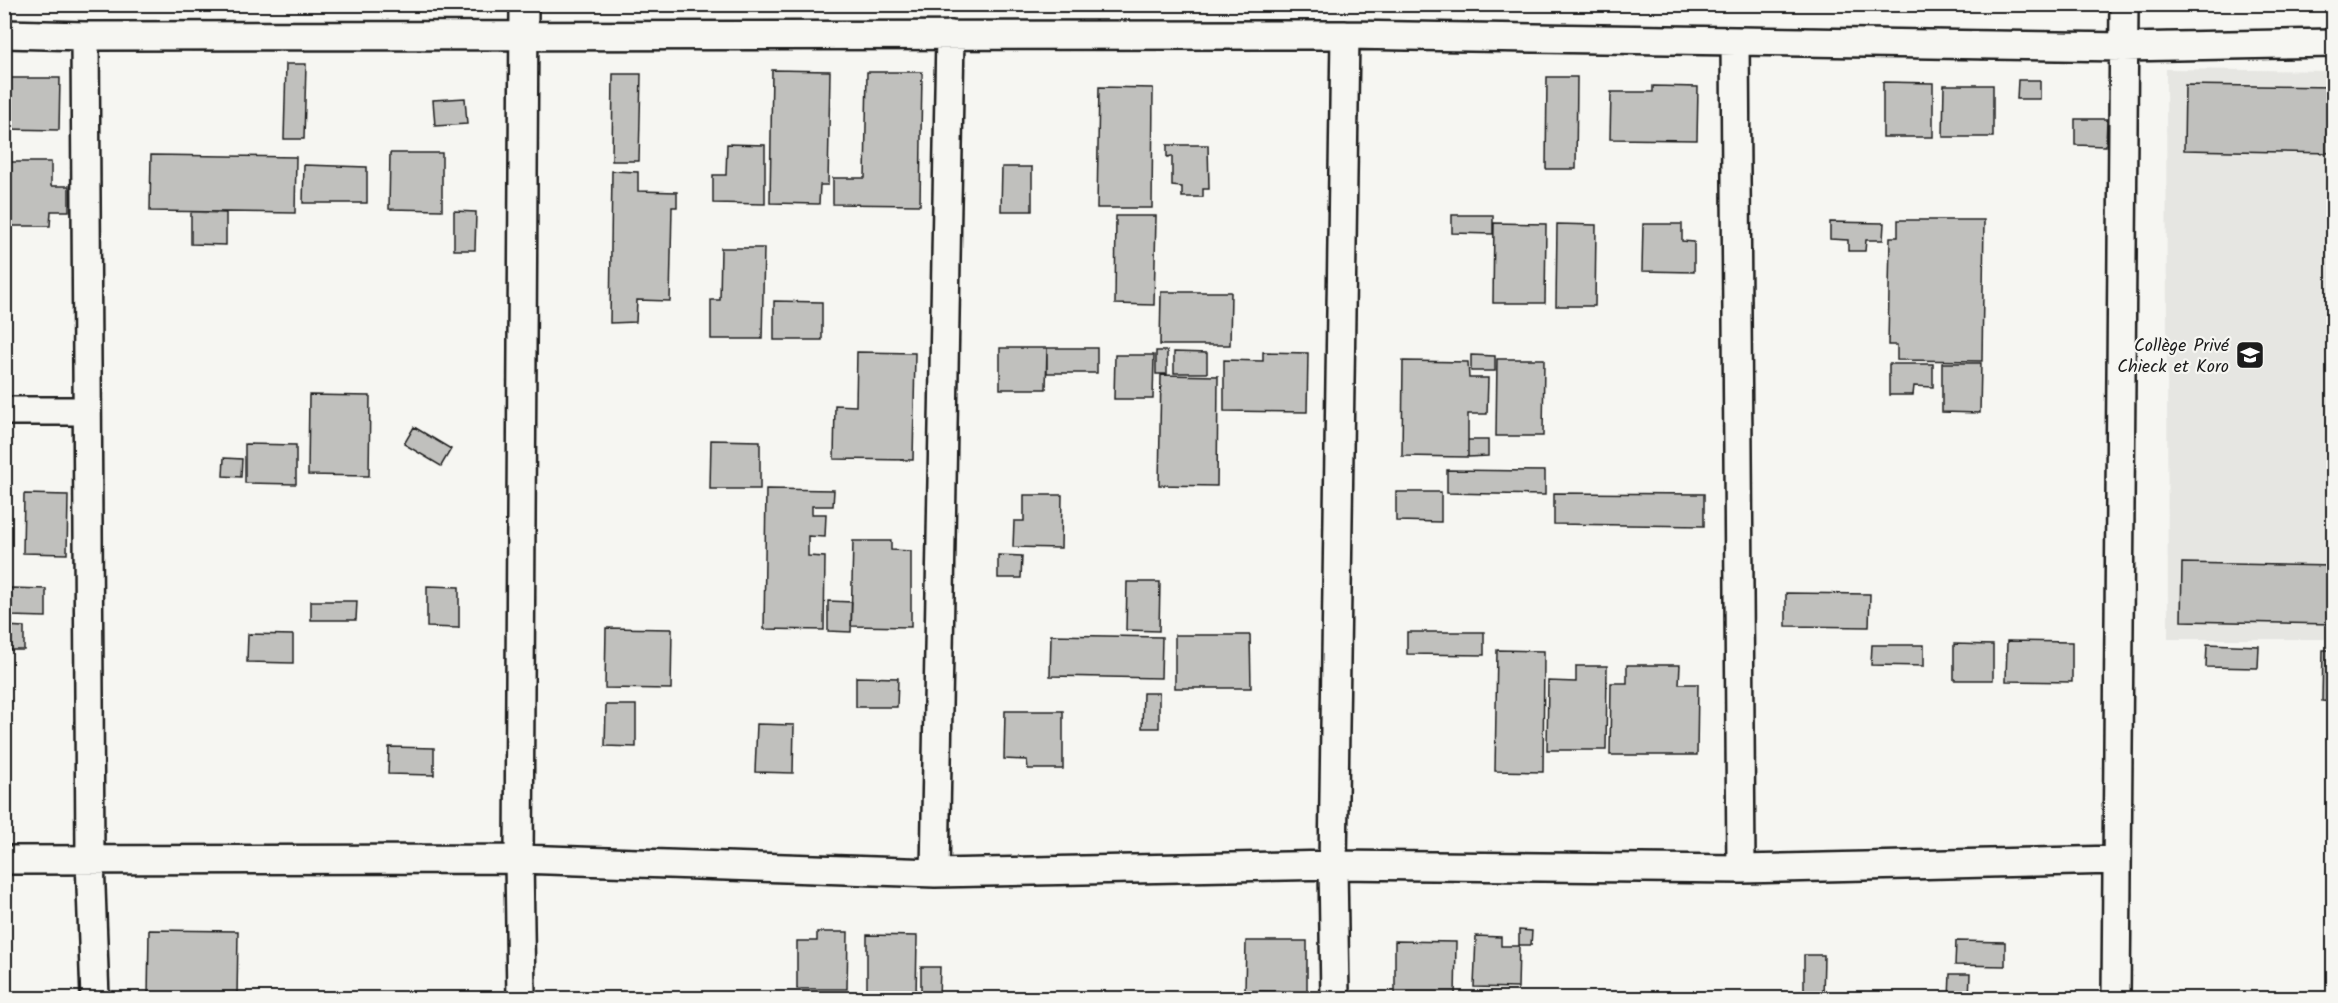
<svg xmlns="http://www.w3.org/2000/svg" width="2338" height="1003" font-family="Kalam,sans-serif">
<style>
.built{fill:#e6e6e2}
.building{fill:#c0c0bd;stroke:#1c1c1c;stroke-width:1.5}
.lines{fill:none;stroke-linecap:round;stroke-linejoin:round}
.minor-casing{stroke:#1c1c1c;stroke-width:32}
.minor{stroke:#f6f6f2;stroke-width:27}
.labels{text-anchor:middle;stroke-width:4.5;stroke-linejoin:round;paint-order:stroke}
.poi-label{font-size:18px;fill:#1c1c1c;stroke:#f6f6f2;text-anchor:end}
</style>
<rect width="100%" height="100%" fill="#f6f6f2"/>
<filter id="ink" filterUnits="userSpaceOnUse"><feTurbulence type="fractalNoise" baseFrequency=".0167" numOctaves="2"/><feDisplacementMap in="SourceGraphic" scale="12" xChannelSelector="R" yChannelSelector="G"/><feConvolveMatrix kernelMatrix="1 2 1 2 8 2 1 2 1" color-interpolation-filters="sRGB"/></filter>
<g filter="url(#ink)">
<path class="built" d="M2166 69 2333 71V639H2168Z"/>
<path class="building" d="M286 64H306L304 139H284Z
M772 70 830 71 828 185H820L819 204 770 203Z
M867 72H922L920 205 833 204V178H865Z
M613 74H641L639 161H612Z
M1547 77H1577L1576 169H1546Z
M5 78H60L59 130 4 129Z
M2018 80H2040V99H2017Z
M1883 82 1933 83V137H1883Z
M1944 85H1993V137H1943Z
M2185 85 2334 87V153L2184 150Z
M1653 86 1698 87 1697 140 1610 139 1611 92H1653Z
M1099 87 1153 88 1152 208H1097Z
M465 98 467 124 435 126 433 100Z
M2075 119H2107L2106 146 2075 145Z
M727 144 765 145V204L713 203V175H726Z
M1167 145H1208L1209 189H1203V197H1182V187L1172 186V156L1167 157Z
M390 153H442V210L389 209Z
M151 155 296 157 295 213 150 211Z
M4 162H51V186H69V211H51L50 226H4Z
M304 165 367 167V203H303Z
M1002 167H1032V211H1001Z
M612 171 638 172V191L677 192V207H672L670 301 637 300 636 322 610 323Z
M454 211 476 212 475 250H454Z
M191 212 226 213V245L191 244Z
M1452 215H1493V234L1452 233Z
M1116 216H1156L1154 305 1115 304Z
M1898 220H1984L1982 361 1897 360V345H1888L1890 237H1898Z
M1830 222 1884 223 1883 240H1866L1865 251H1848V240L1830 239Z
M1494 223 1546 224 1545 303H1493Z
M1557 224 1596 225 1595 306H1556Z
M1643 224H1682V241L1694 242V272L1642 271Z
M721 248H764L762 339H711V300H720Z
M1161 292H1231L1230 345H1160Z
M774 301 822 302V340H774Z
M1000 348H1047L1046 389H1000Z
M1047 348H1097V373H1047Z
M1156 351H1167V374H1156Z
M857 352 915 353 913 460 834 459 835 405 856 406Z
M1174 352 1207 353V373H1174Z
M1263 352 1308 353 1307 412 1224 411V360L1263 361Z
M1115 355H1154L1153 399H1114Z
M1471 355 1495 356V371H1471Z
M1497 359H1544L1543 436H1496Z
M1403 361 1468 362 1469 378H1488L1487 414H1468V457L1402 456Z
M1942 363H1981L1980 413 1942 412Z
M1889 364H1933V387L1914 386 1913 395H1889Z
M1161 375 1218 376 1217 486 1159 485Z
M309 395 370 396 369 476 308 475Z
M414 427 451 449 441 466 404 444Z
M711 440 760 441V489H710Z
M1468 440H1488V456L1468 457Z
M245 444 296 445V484L245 483Z
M224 458 242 459 241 477 223 476Z
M1447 470 1545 471V495L1447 493Z
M766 489 834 490 833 506H812V514H826L825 537 808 536V556L825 557 824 630 764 629Z
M1396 492H1441V522L1396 521Z
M1554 493 1704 494V526L1554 524Z
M24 494 68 495 67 554 23 553Z
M1024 495H1062L1061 548 1013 547 1014 521H1024Z
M853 541H891V550L911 551V627L851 626Z
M998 555 1022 556 1021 578H998Z
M2182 563 2334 566V624L2181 621Z
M1127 582H1160L1159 631 1126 630Z
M427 586 459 587V628L427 627Z
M10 588 46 589V617L10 616Z
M1786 593 1870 594 1869 627 1786 626Z
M311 601H357L356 620H311Z
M828 601 852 602 851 632 828 631Z
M4 626 24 627V650H4Z
M606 628 672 629 671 689 605 688Z
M1407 632H1484V655L1407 654Z
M248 634 293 635V663L247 662Z
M1051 635 1162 637 1161 678 1050 676Z
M1175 635H1250L1251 688H1175Z
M2007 641 2072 642V682L2006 681Z
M1954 644 1993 645V680H1954Z
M2207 644 2259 646 2258 668 2206 667Z
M1872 645H1924V666L1871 665Z
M1497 650 1544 651 1543 772 1495 771Z
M2323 650H2334V702L2322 701Z
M1627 665H1680L1679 684H1698L1697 755H1610L1611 683H1627Z
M1576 666H1607L1606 750H1547L1548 681 1576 682Z
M856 677 898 678 897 707H856Z
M1143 693H1159V728H1142Z
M606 705H636V747L605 746Z
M1005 711H1063V769H1028L1027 760 1004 759Z
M757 724 794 725 793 773 755 772Z
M389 747 434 748V775L388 774Z
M149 930 238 931 237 998H148Z
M1519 930 1532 931 1531 945H1519Z
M817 932H848L847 989H797V941H817Z
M867 935 917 936 916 998H867Z
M1476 936 1501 937V946H1519L1518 988 1474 987Z
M1246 941H1307V992L1245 991Z
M1395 941 1456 942 1455 998 1395 997Z
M1956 941 2005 942V966L1955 965Z
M1804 955H1824L1823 998H1804Z
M921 967H940L939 998H921Z
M1950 974H1970L1969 998H1949Z"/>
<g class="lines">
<g class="minor-casing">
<path id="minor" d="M4 34 85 36 1345 35 2124 47 2334 43
M85 36 90 860 95 998
M1735 41 1741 869
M4 411H87
M4 860 519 859 935 873 1333 865 1741 869 2116 860
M935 873 950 35
M521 998 519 859 524 4
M1335 998 1333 865 1345 35
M2116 998 2124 4"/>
</g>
<use href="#minor" class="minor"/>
</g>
</g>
<defs>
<g id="school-square" transform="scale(1.5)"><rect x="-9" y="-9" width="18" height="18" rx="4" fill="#1c1c1c" stroke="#f6f6f2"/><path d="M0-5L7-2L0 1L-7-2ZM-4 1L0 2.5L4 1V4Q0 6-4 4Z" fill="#fff"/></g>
</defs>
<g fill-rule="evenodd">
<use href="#school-square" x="2250" y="355"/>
</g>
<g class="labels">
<g class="poi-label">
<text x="2229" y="351">Collège Privé<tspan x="2229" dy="21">Chieck et Koro</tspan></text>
</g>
</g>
<rect width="2338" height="1003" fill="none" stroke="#f6f6f2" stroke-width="24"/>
<rect x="12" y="12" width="2314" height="979" fill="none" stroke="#1c1c1c" stroke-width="2" filter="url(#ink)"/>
</svg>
